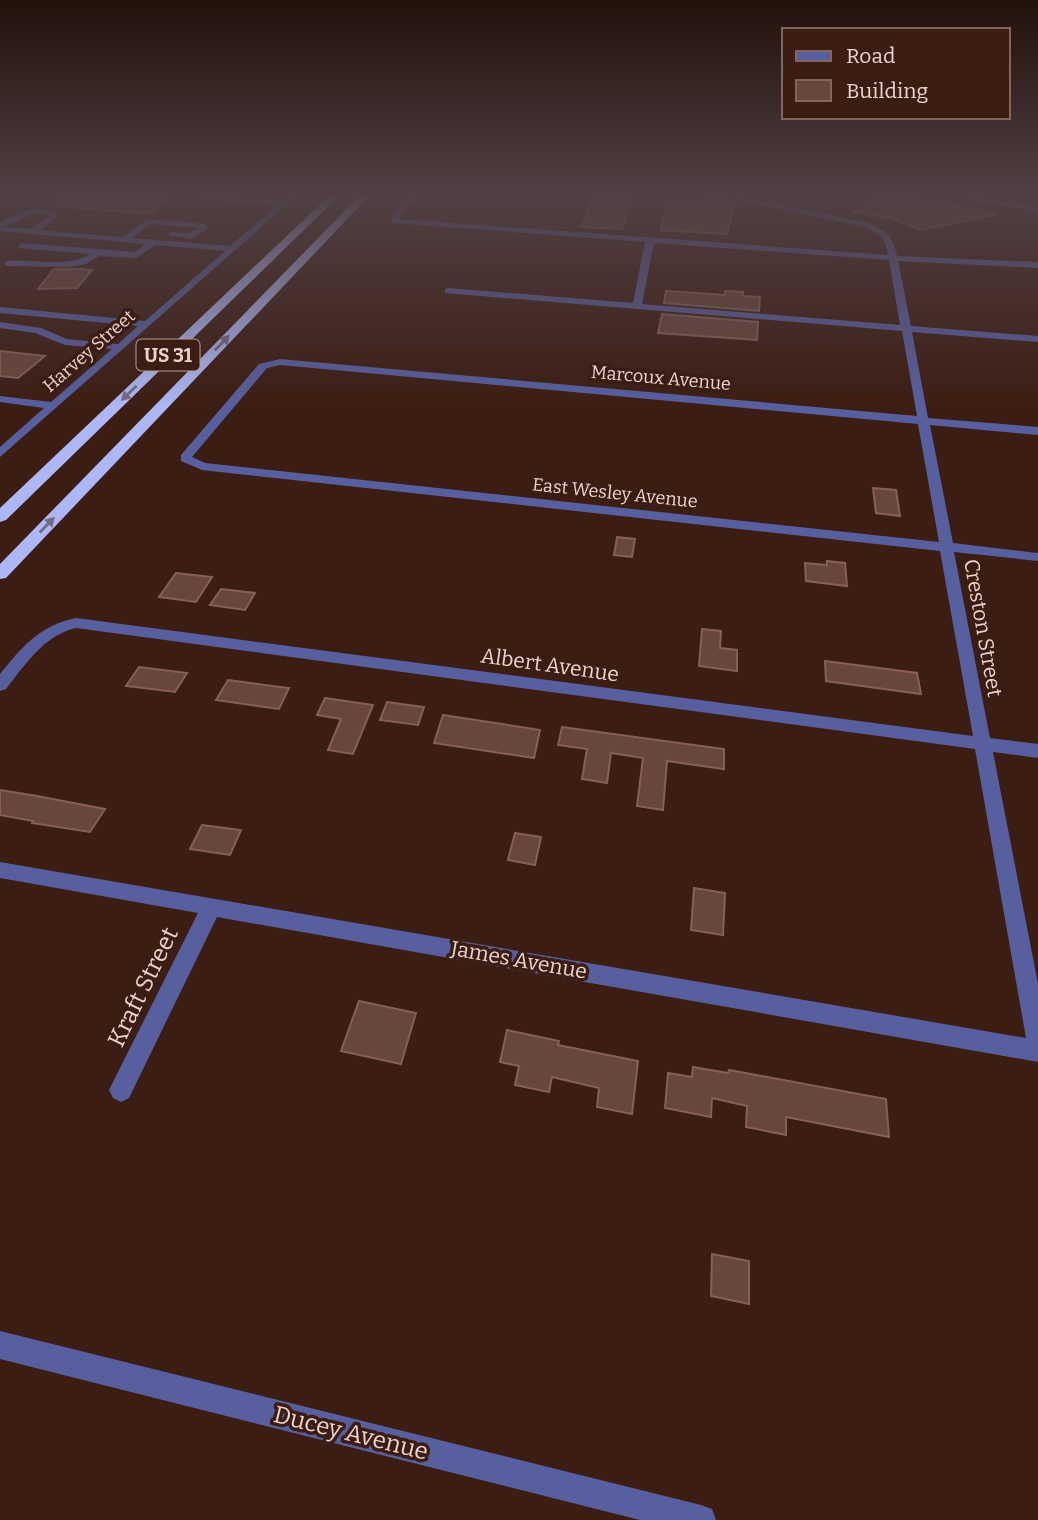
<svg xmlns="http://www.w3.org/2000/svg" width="1038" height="1520" font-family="Bitter,serif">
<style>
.building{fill:#69463b;stroke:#866055;stroke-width:2}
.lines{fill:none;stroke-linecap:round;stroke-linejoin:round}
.minor{fill:#575f9e;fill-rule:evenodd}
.highway{fill:#adb7f5;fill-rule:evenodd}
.oneway{fill:#746a84}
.labels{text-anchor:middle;stroke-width:7;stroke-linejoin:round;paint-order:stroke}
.far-street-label{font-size:18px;fill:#ead4cd;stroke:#3c1d13}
.shield{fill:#3c1d13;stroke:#b69d95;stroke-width:2}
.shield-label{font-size:19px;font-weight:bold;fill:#ead4cd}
.street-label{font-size:21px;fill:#ead4cd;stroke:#3c1d13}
.near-street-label{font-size:24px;fill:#ead4cd;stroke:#3c1d13}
</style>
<rect width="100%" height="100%" fill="#3c1d13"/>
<path class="building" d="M58 193H177L148 214 58 206Z
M704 193 735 202 727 234 661 230 667 200 703 203Z
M883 193 995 213V215L920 230 891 218 854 212Z
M594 194 632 197 622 229 581 227Z
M54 269H82L92 270 77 288 38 289Z
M666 291 725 295V291L743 292V296L760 297 759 311 664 303Z
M662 314 758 322 757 340 658 333Z
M0 351 45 356 18 378 0 376Z
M873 488 896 490 900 516 876 513Z
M617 537 635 539 632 557 614 555Z
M827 561 845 563 847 586 806 581 805 563 827 565Z
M176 573 212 577 196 602 159 597Z
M221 589 255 593 245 610 210 605Z
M702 629 721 631 720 648 737 650V671L699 666Z
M825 661 917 673 921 694 826 681Z
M139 667 187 673 175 692 126 686Z
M228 680 289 688 279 709 216 700Z
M325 698 373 705 353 754 328 750 341 719 317 715Z
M387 702 424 707 418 725 380 720Z
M443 715 540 730 534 758 434 743Z
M562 727 724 749V769L667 761 663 810 637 806 643 758 611 753 607 783 582 779 587 749 558 745Z
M0 790 37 796 105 809 90 832 32 823 33 821 0 815Z
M202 825 241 830 230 855 190 849Z
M515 833 541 837 535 865 508 860Z
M694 888 725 893 723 935 691 930Z
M359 1001 416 1013 401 1064 341 1051Z
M507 1030 559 1041 558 1045 638 1061 632 1114 597 1107 599 1088 552 1077 549 1092 515 1085 519 1066 500 1062Z
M693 1067 728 1073 729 1070 886 1099 889 1137 786 1117V1135L746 1127 747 1106 712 1098 711 1117 665 1108 668 1073 692 1077Z
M712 1254 749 1261V1304L711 1296Z"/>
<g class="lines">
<path class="minor" d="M291 193H300L0 457V447L44 408 0 402V396L51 402 112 349 65 345 35 333 0 328V322L41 328 67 339 118 344 138 326 0 313V307L145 321 225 251 155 245 137 258 99 256 86 264 68 267 8 266 5 265V261C32 258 66 269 90 254L18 248 21 243 135 252 145 244 0 231V223C18 212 41 201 59 216L40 230 122 237 148 219 205 224 208 228 192 239 168 235 172 232 190 233 197 228 150 224 132 238 230 246 277 206 197 199 194 195 282 201ZM35 213 49 216 30 229 4 227Z
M410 193H418L399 219 888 255C885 237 880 234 864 227L708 193H723L869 223C887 231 893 236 897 256L1038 262V268L898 261 911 326 1038 336V342L912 332 928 418 1038 427V435L930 425 953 543 1038 553V561L954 552 990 738 1038 744V758L993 752 1038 984V1062L217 917 129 1098 121 1102 113 1098 109 1090 113 1082 198 913 0 878V862L1026 1038 975 749 76 628C44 635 25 665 6 689L0 691V674C22 647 40 625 76 618L973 736 940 551 202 470 181 461V455L259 364 280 359 917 416 902 331 445 293V289L448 288 633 303 645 242 392 223 391 217ZM654 243 889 260 900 325 642 304ZM280 365 918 424 939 542 205 463 192 457 267 368Z
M929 193H948L1038 207V211Z
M0 1331 701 1505 712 1509 716 1520H640L0 1359Z"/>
<path class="highway" d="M332 193H342L6 520 0 522V508Z
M362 193H372L6 578 0 579V564Z"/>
</g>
<defs><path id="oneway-solid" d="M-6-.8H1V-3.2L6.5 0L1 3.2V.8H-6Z" transform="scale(1.75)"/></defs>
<g class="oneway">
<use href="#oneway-solid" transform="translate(222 343) rotate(-46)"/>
<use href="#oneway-solid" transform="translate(129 393) rotate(136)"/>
<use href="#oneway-solid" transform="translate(47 525) rotate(-46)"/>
</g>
<linearGradient id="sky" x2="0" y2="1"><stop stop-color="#21100a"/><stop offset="0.48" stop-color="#504044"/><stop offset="1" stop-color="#504044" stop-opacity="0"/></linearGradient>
<rect width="1038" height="406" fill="url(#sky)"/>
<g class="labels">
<g class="far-street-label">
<text transform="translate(89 351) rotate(-41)" y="6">Harvey Street</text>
<text transform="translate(661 378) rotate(5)" y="6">Marcoux Avenue</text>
<text transform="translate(615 493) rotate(6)" y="6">East Wesley Avenue</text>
</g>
<rect class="shield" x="136.5" y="339.5" width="63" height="31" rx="5"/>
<g class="shield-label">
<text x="168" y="362">US 31</text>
</g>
<g class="street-label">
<text transform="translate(983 628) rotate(80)" y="7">Creston Street</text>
<text transform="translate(550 665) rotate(8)" y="7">Albert Avenue</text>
<text transform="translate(519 960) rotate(10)" y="7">James Avenue</text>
</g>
<g class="near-street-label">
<text transform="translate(143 987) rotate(-64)" y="8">Kraft Street</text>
<text transform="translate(351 1433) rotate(14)" y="8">Ducey Avenue</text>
</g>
</g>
<rect x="782" y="28" width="228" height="91" fill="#3c1d13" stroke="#82665d" stroke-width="2"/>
<rect x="796" y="51" width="35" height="10" fill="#575f9e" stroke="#82665d" stroke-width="2"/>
<text x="846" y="63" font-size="21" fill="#ead4cd">Road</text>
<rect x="796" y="80" width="35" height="21" fill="#69463b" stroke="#82665d" stroke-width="2"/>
<text x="846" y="98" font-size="21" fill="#ead4cd">Building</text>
</svg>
